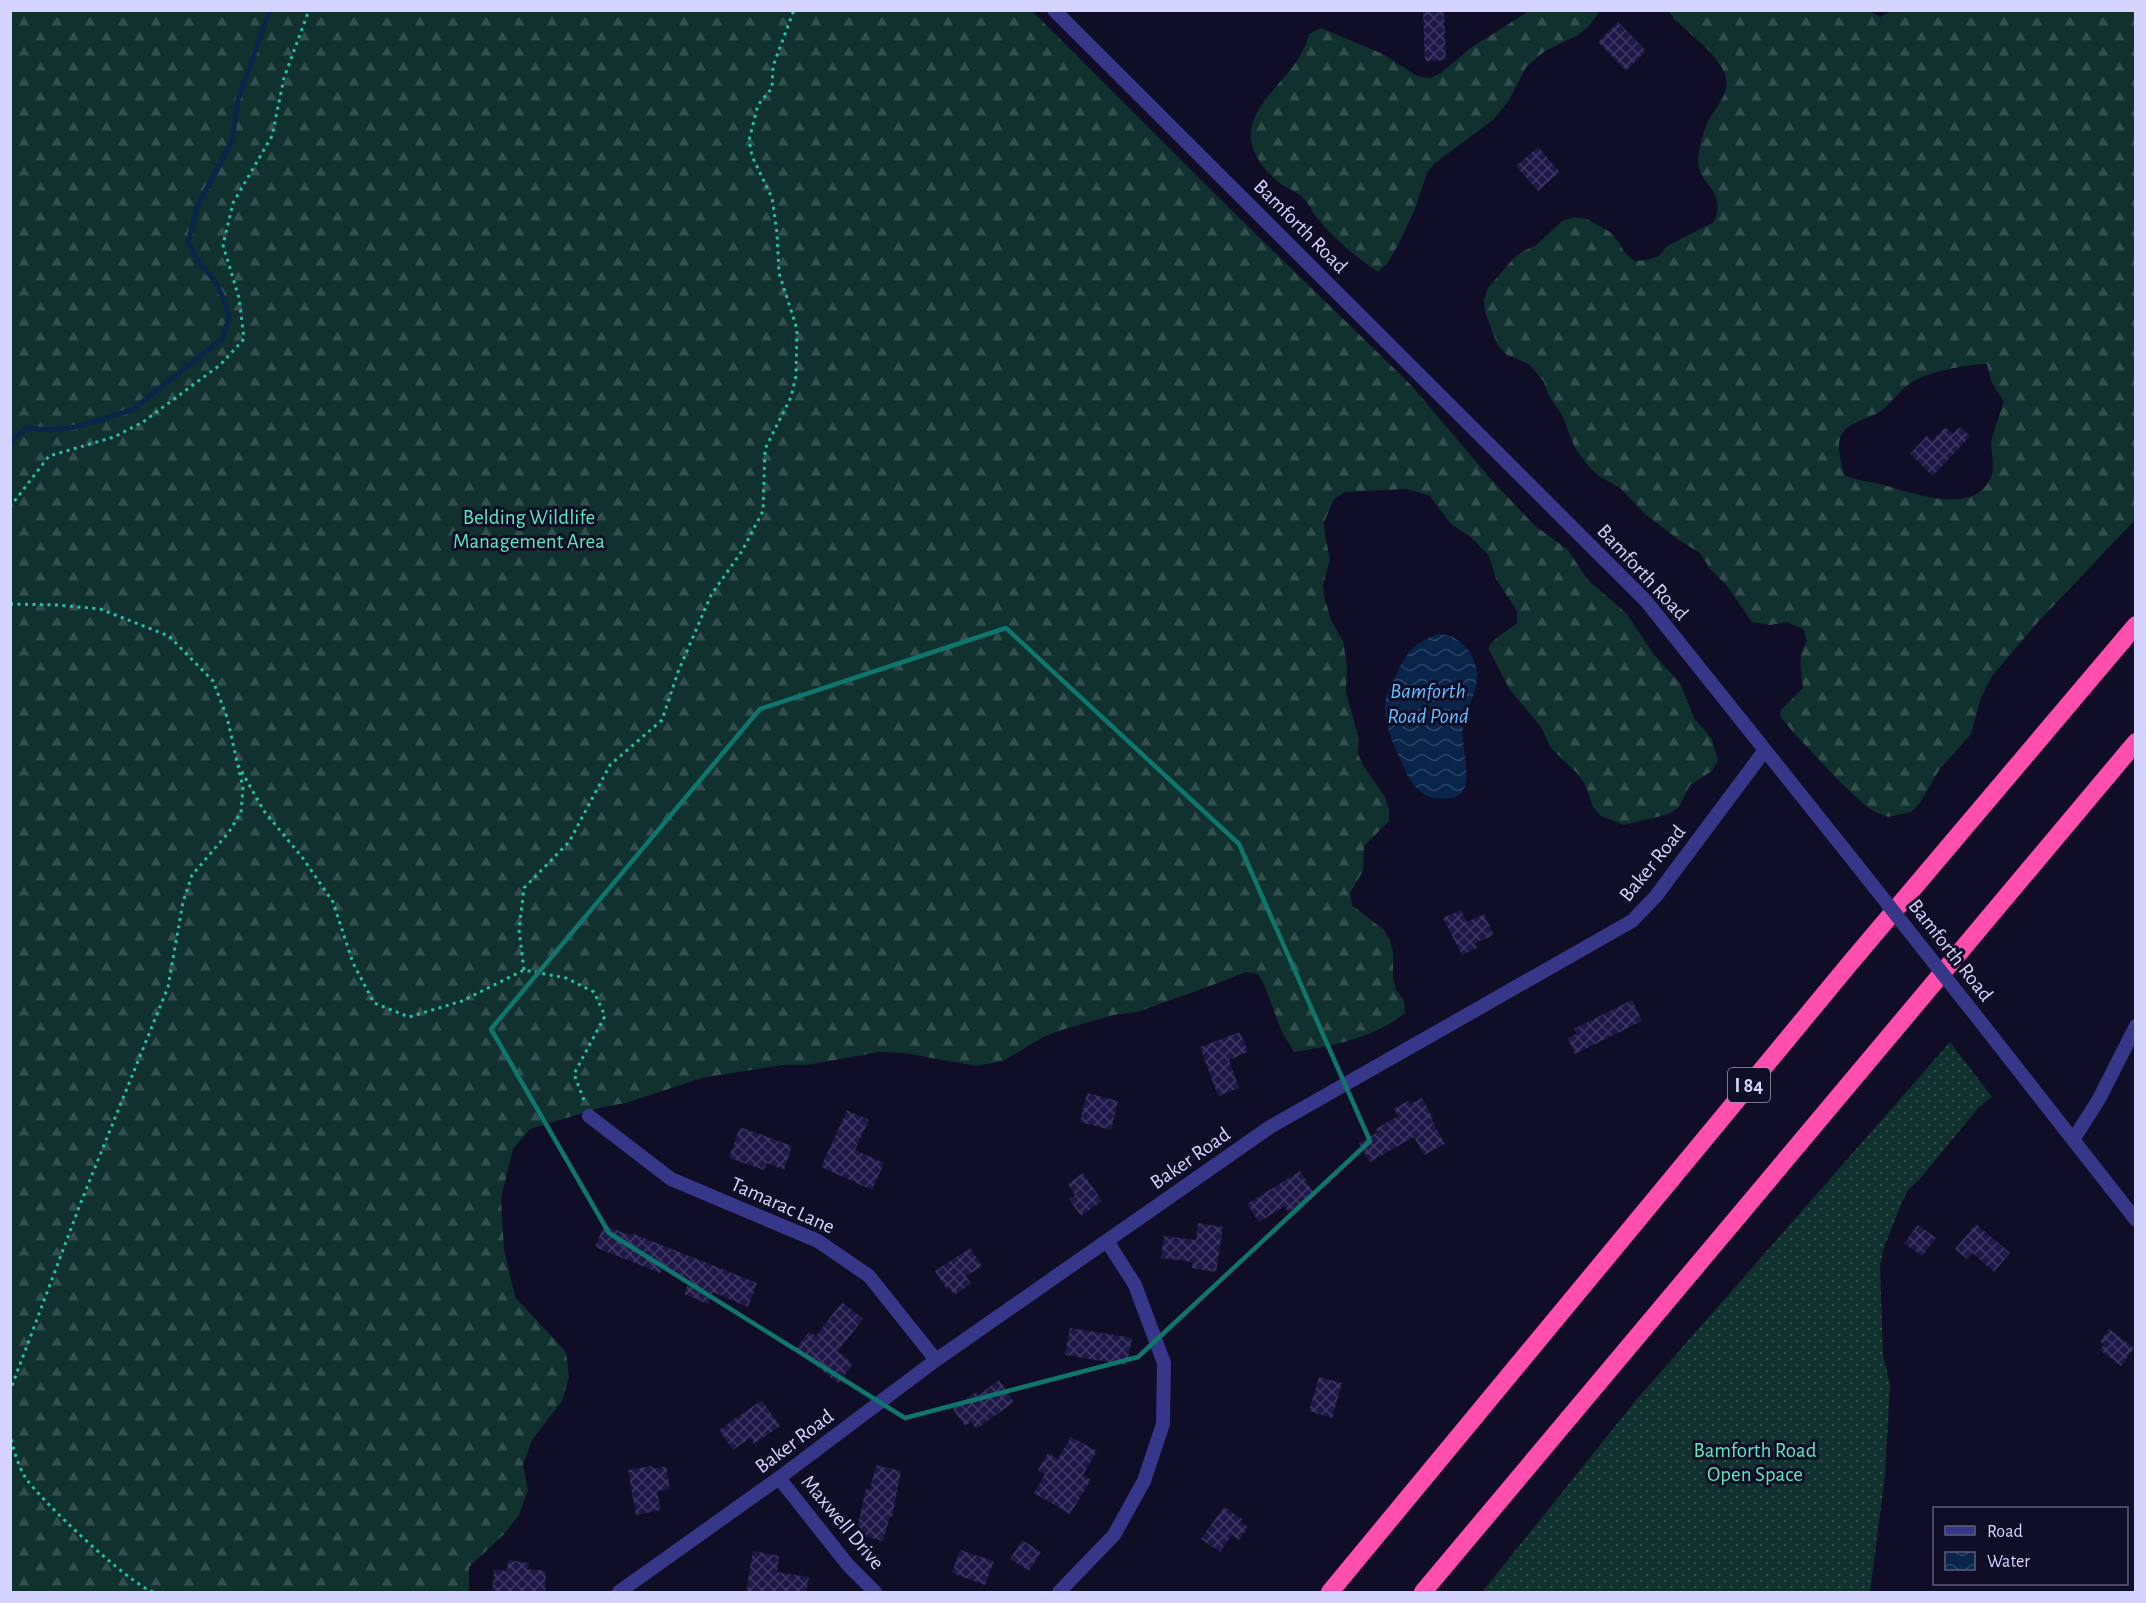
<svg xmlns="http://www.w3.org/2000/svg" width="2146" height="1603" font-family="'Alegreya Sans',sans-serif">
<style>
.grass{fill:url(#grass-dots)}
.forest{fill:url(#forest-firs);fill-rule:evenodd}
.water{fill:url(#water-waves)}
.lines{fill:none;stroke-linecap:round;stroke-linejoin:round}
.stream{stroke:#09254a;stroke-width:5}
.building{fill:url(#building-cross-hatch)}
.path{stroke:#27bfac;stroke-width:3;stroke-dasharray:3 4.5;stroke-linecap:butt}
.minor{stroke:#363788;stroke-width:14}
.motorway{stroke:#ff4eae;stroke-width:18}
.minor-bridge{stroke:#363788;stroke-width:14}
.marked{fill:none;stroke:#0f766e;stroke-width:4.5;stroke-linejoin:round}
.labels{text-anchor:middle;stroke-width:6;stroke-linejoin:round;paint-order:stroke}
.shield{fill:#100d26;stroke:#9a98be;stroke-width:1.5}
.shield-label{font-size:20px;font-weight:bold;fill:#d5d3ff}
.street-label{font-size:21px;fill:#d5d3ff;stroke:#100d26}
.park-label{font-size:21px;fill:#57e7ba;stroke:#100d26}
.water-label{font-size:22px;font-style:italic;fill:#61bfff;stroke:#100d26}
</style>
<defs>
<pattern id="grass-dots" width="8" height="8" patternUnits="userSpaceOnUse" patternTransform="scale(1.5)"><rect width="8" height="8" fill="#10312e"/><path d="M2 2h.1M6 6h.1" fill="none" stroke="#324e4d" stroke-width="1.8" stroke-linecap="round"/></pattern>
<pattern id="forest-firs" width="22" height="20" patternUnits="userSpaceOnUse" patternTransform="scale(1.5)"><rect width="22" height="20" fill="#10312e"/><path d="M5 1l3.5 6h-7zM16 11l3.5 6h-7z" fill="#324e4d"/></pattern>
<pattern id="water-waves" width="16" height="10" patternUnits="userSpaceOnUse" patternTransform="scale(1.5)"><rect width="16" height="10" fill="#09254a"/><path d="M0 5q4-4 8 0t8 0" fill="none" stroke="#2c4465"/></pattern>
<pattern id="building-cross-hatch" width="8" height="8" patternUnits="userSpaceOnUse" patternTransform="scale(1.5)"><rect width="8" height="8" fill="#1f1849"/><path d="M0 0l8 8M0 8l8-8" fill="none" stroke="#3f3964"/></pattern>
</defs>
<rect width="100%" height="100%" fill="#100d26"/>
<path class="grass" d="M1950 1042 1992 1097 1979 1107 1919 1180 1908 1190 1901 1204 1883 1250 1880 1267 1883 1354 1890 1385 1885 1476 1870 1592H1482L1637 1399Z"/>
<path class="forest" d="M11 11H1032L1221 200 1411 385 1489 477 1535 526 1567 549 1588 580 1626 613 1655 656 1680 683 1694 718 1712 739 1718 761 1712 771 1690 785 1679 807 1669 814 1624 825 1601 816 1593 807 1585 784 1578 774 1551 748 1541 727 1510 690 1488 648C1496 636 1506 632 1517 623V611L1496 579 1489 556 1472 538 1451 524 1429 495 1406 489 1345 492 1334 499 1324 522 1325 535 1330 560 1323 584 1324 596 1331 620 1343 641 1347 666 1346 692 1359 740 1358 754 1363 765 1385 797 1389 809V821L1364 846 1363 871 1350 893 1352 905 1384 930 1390 941 1393 952V978L1396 990 1404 1000 1405 1013C1375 1038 1331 1046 1294 1052L1281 1030 1264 984 1258 974 1246 972 1213 985 1137 1012 1114 1015 1068 1028 1045 1036 1003 1061 976 1066 904 1053 879 1052 807 1065H783L702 1078 626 1103 603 1107 530 1129 513 1149 501 1198 504 1249 515 1297 566 1352 569 1377 562 1401 532 1440 523 1465 528 1490 519 1515 504 1534 469 1567V1592H11Z
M1529 11H1600L1588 27 1578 35 1545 51 1526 67 1509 100 1493 120 1435 163 1427 173 1415 209 1399 243 1387 264 1378 272C1356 257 1334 239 1317 218 1312 212 1310 205 1304 199 1298 192 1289 189 1281 184 1263 171 1244 146 1253 122 1265 89 1299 73 1309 34L1321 28 1383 54 1417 76 1430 78 1441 73 1472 47Z
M1870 11 1880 17 1894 10 2136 11 2135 520 2037 623 1992 676 1981 698 1971 734 1939 770 1920 803 1911 812 1888 817 1877 813 1867 807 1840 782 1793 732 1780 716 1781 710 1803 688C1801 670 1797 656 1807 641L1803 629 1787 622 1770 625 1752 622 1727 586 1710 569 1700 553 1679 540 1645 514 1620 488 1599 476 1590 468 1575 448 1562 415 1548 394 1544 382 1529 364 1507 355 1498 346 1485 312 1484 300 1488 288 1513 259 1523 251 1535 246 1544 238 1562 221 1574 217 1587 219 1610 232 1618 241 1625 253 1634 261 1647 260 1659 256 1667 246 1714 222C1727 190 1700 186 1698 163 1698 151 1702 137 1706 126 1714 106 1736 92 1722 68 1708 44 1684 32 1668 11ZM1987 364 1991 381 2004 402C2000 414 1995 426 1992 438 1989 451 1997 465 1990 479 1973 516 1913 493 1884 485 1870 481 1857 481 1844 475 1842 463 1835 445 1842 434 1850 421 1869 419 1881 411 1891 403 1898 393 1908 385 1926 371 1964 365 1987 364Z"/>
<path class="water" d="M1438 634C1461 634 1479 657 1477 680 1475 697 1465 712 1463 728 1460 757 1485 806 1434 798 1421 796 1411 784 1406 772 1396 750 1381 723 1386 698 1388 689 1393 681 1397 673 1408 650 1414 643 1438 634Z"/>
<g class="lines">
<path class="stream" d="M10 446 13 439 27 428 51 430 76 427 132 410 222 339 229 318 224 300 215 281 198 261 188 242 198 205 232 141 238 99 270 10"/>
</g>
<path class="building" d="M1423 10H1444L1446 60 1425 61Z
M1618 22 1646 51 1626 71 1598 42Z
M1538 147 1560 172 1538 191 1516 166Z
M1945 427 1953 434 1960 427 1970 436 1933 476 1910 454 1927 436 1932 441Z
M1461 910 1467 922 1484 914 1494 935 1475 943 1477 948 1462 955 1443 918Z
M1632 1000 1642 1021 1575 1054 1568 1038 1577 1034 1574 1029Z
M1240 1032 1248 1052 1229 1060 1239 1088 1218 1096 1200 1047Z
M1087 1093 1118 1101 1111 1130 1080 1122Z
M1422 1098 1433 1118 1431 1119 1445 1144 1424 1155 1414 1137 1370 1162 1359 1143 1378 1132 1376 1129 1398 1116 1393 1109 1408 1101 1410 1104Z
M847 1110 869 1120 855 1150 884 1163 872 1190 821 1167Z
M740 1127 792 1146 784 1170 767 1163 764 1170 729 1158Z
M1300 1171 1315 1195 1288 1212 1285 1206 1259 1222 1247 1204Z
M1083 1173 1102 1201 1081 1216 1069 1199 1075 1195 1068 1184Z
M1198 1223 1223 1227 1216 1272 1192 1268 1193 1262 1161 1258 1164 1236 1196 1240Z
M1976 1224 2010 1253 1994 1272 1973 1253 1967 1259 1955 1249Z
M604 1225 629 1235 634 1234 757 1283 748 1307 713 1292 708 1304 684 1294 690 1279 662 1268 660 1273 595 1247Z
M1918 1225 1936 1238 1922 1256 1904 1243Z
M970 1248 982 1266 966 1276 971 1284 954 1295 950 1289 946 1288 935 1271Z
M842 1302 863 1319 838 1351 853 1364 838 1383 795 1350 809 1332 816 1336Z
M1070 1328 1132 1338 1127 1365 1065 1355Z
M2109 1329 2134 1348 2121 1366 2100 1350 2104 1345 2100 1341Z
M1319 1377 1342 1383 1332 1418 1309 1411Z
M999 1380 1014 1402 976 1429 971 1422 965 1426 953 1409 976 1392 979 1395Z
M762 1400 780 1426 754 1444 750 1438 733 1450 719 1430Z
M1071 1437 1097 1451 1083 1475 1091 1480 1070 1514 1034 1493 1045 1474 1038 1470 1048 1453 1058 1459Z
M876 1465 901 1471 892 1517 890 1516 883 1541 856 1534 866 1488 870 1489Z
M652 1466 653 1469 666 1466 670 1489 657 1491 661 1510 636 1515 628 1470Z
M1224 1507 1242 1519 1241 1522 1248 1527 1239 1540 1232 1535 1220 1552 1201 1539Z
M1022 1540 1041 1552 1029 1571 1010 1559Z
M960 1550 994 1561 985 1585 952 1573Z
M753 1551 779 1556 777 1572 809 1577 806 1593H746Z
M508 1560 529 1563 528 1569 546 1571 545 1593 492 1592 494 1570 507 1571Z"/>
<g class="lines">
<path class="path" d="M10 507 49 456 114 437 143 422 220 365 244 339 239 298 223 245 233 203 272 136 284 78 309 10
M10 604 57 605 100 609 169 636 213 681 227 717 243 788 241 812 229 832 192 875 183 902 168 987 81 1202 10 1391
M238 765 264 811 302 857 333 902 353 963 374 1003 409 1017 462 1001 524 970 566 978 594 992 605 1016 574 1074 585 1103
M524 970 519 930 524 888 569 842 610 765 662 720 678 672 711 595 742 551 763 511 765 449 791 397 796 376 797 329 779 273 777 233 772 198 752 156 749 140 758 105 772 88 773 66 794 10
M10 1432C12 1446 18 1465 25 1477 40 1500 128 1583 153 1592"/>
<path class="minor" d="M1054 10 1646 601 1856 864
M1980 1021 2136 1220
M589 1116 671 1179 818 1241 869 1276 936 1360
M2073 1140 2099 1099 2136 1026
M779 1478 848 1565 875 1592
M619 1592 779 1478 936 1360 1270 1127 1632 921 1656 896 1765 750
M1059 1592 1114 1535 1144 1481 1163 1424 1164 1363 1135 1285 1107 1241"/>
<path class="motorway" d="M1330 1592 1851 962 2136 625
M1423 1592 2136 742"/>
<path class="minor-bridge" d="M1856 864 1980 1021"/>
</g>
<path class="marked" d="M1006 628 1239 844 1370 1141 1138 1357 905 1418 609 1233 491 1029 760 709Z"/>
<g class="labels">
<rect class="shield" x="1728" y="1068" width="42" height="34" rx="4.5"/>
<g class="shield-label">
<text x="1749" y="1092">I 84</text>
</g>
<g class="street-label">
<text transform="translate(1301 226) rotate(45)" y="7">Bamforth Road</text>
<text transform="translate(1643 572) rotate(47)" y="7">Bamforth Road</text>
<text transform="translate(1652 863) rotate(-51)" y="7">Baker Road</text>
<text transform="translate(1951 950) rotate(52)" y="7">Bamforth Road</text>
<text transform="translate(1190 1158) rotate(-35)" y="7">Baker Road</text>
<text transform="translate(783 1205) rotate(24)" y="7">Tamarac Lane</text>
<text transform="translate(794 1441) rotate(-37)" y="7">Baker Road</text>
<text transform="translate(843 1522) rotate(50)" y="7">Maxwell Drive</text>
</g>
<g class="park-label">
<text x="529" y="524">Belding Wildlife<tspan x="529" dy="24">Management Area</tspan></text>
<text x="1755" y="1457">Bamforth Road<tspan x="1755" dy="24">Open Space</tspan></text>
</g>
<g class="water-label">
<text x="1428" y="698">Bamforth<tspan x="1428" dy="25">Road Pond</tspan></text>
</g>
</g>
<rect width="2146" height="1603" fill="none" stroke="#d5d3ff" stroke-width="24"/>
<rect x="1933" y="1507" width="195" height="78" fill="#100d26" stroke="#5f5c7d" stroke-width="1.5"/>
<rect x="1945" y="1526" width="30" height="9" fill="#363788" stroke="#5f5c7d" stroke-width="1.5"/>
<text x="1987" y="1537" font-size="18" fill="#d5d3ff">Road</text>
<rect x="1945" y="1552" width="30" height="18" fill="url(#water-waves)" stroke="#5f5c7d" stroke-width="1.5"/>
<text x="1987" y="1567" font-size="18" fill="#d5d3ff">Water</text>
</svg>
